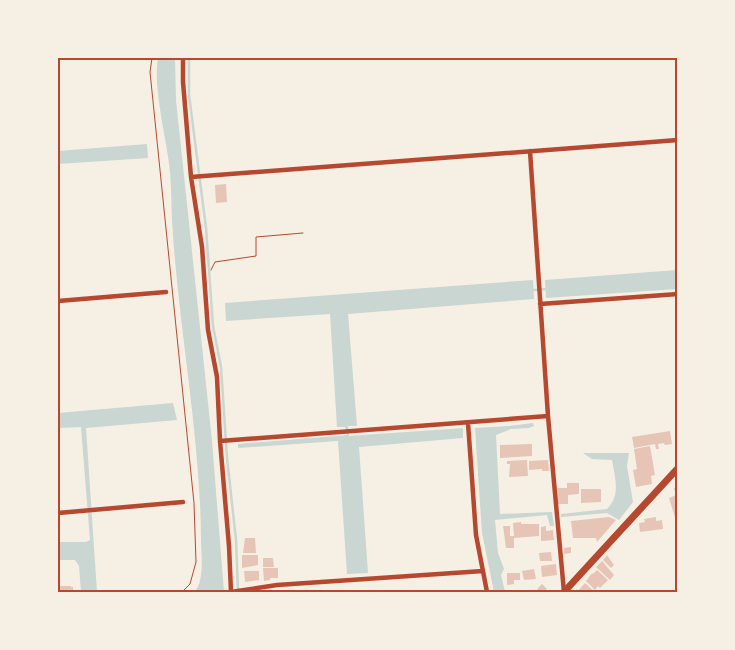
<svg xmlns="http://www.w3.org/2000/svg" width="735" height="650" font-family="Commissioner,sans-serif">
<style>
.water{fill:#c9d6d2}
.lines{fill:none;stroke-linecap:round;stroke-linejoin:round}
.stream{stroke:#c9d6d2;stroke-width:2.5}
.building{fill:#e6c5b7}
.path{stroke:#b5482f;stroke-width:1}
.minor{stroke:#b5482f;stroke-width:4.5}
.primary{stroke:#b5482f;stroke-width:7}
.neatline{fill:none;stroke:#b5482f;stroke-width:2}
</style>
<rect width="100%" height="100%" fill="#f6efe4"/>
<path class="water" d="M158 58H175L176 100 212 441 224 592H195C205 578 201 554 201 537 200 436 180 336 173 235 171 211 172 187 169 163 165 133 153 86 158 58Z
M147 144 148 158 58 164V151Z
M677 270V289L546 298 545 280Z
M533 280 534 299 348 314 357 426H348L349 436 463 428V438L359 447 368 573 347 574 338 441 238 448V444L347 435 345 427H337L330 314 226 321 225 303Z
M173 403 177 420 86 428 97 592H81L79 566 75 560H58V542H86L90 540 81 427 58 428V413Z
M533 423 534 426 529 428 511 429 496 435 500 514 552 512 554 526H550L547 515 495 520 498 553 504 569 501 575 505 592H494L482 533 475 428 509 426Z
M583 453H629L627 466 633 502 619 520 607 513 561 517V514L607 509C621 495 615 478 612 460L592 459Z"/>
<g class="lines">
<path class="stream" d="M189 58V95L206 228 213 326 221 367 227 458 236 540 238 591
M534 290 546 289"/>
</g>
<path class="building" d="M226 184 227 202 216 203 215 185Z
M670 431 672 444 665 445 664 443 658 444 659 449H656L655 444 634 448 632 437Z
M532 444V456L500 458V445Z
M650 446 655 475 651 476 652 484 636 487 633 470 637 469 634 449Z
M527 460 528 476 509 477 510 464H507V461Z
M548 460 549 471H542V469L529 470V461Z
M567 483H579V494L568 495V504H558L557 488H567Z
M678 487V524H677L669 498 676 495 674 488Z
M581 489H601V502L581 503Z
M609 517 616 520 597 542 596 538H573L571 521Z
M656 517V521L662 520 663 529 640 532 639 523 645 522 644 519Z
M521 522V524H539V536L514 538V548H506L503 526H510V536H514L513 523Z
M546 526V531L553 530 554 540 541 541V527Z
M245 538H255L256 553H243Z
M571 547V553L564 554V548Z
M551 552 552 561H540L539 553Z
M242 555H258V565L242 568Z
M607 555 614 565 611 568 603 560Z
M263 558H273L274 567H263Z
M602 561 614 575 610 580 596 567Z
M556 564 557 575 542 577 541 566Z
M263 568H278V578H270V580L264 581Z
M534 569 536 579 524 580 522 571Z
M597 570 608 580 600 588 598 586 595 590 586 581 592 573 593 574Z
M244 571H259V580L245 582Z
M507 573H520V580H514V584L507 585Z
M585 583 595 592H574L577 589 578 591Z
M542 584 547 589 544 592H540L537 589Z
M58 586H71V587H73V592H58Z"/>
<g class="lines">
<path class="path" d="M152 58 150 72 194 503 196 562 190 584 182 592H177
M211 270 215 262 256 256V237L303 233"/>
<path class="minor" d="M183 58V82L191 177 202 247 208 330 217 377 220 441
M530 151 548 416 564 592
M191 177 678 140
M58 301 166 292
M540 304 678 294
M468 423 476 535 487 592
M58 513 183 502
M231 592 229 546 220 441 548 416
M231 592 277 585 483 571"/>
<path class="primary" d="M564 592 678 468"/>
</g>
<rect width="735" height="650" fill="none" stroke="#f6efe4" stroke-width="118"/>
<rect x="59" y="59" width="617" height="532" class="neatline"/>
</svg>
